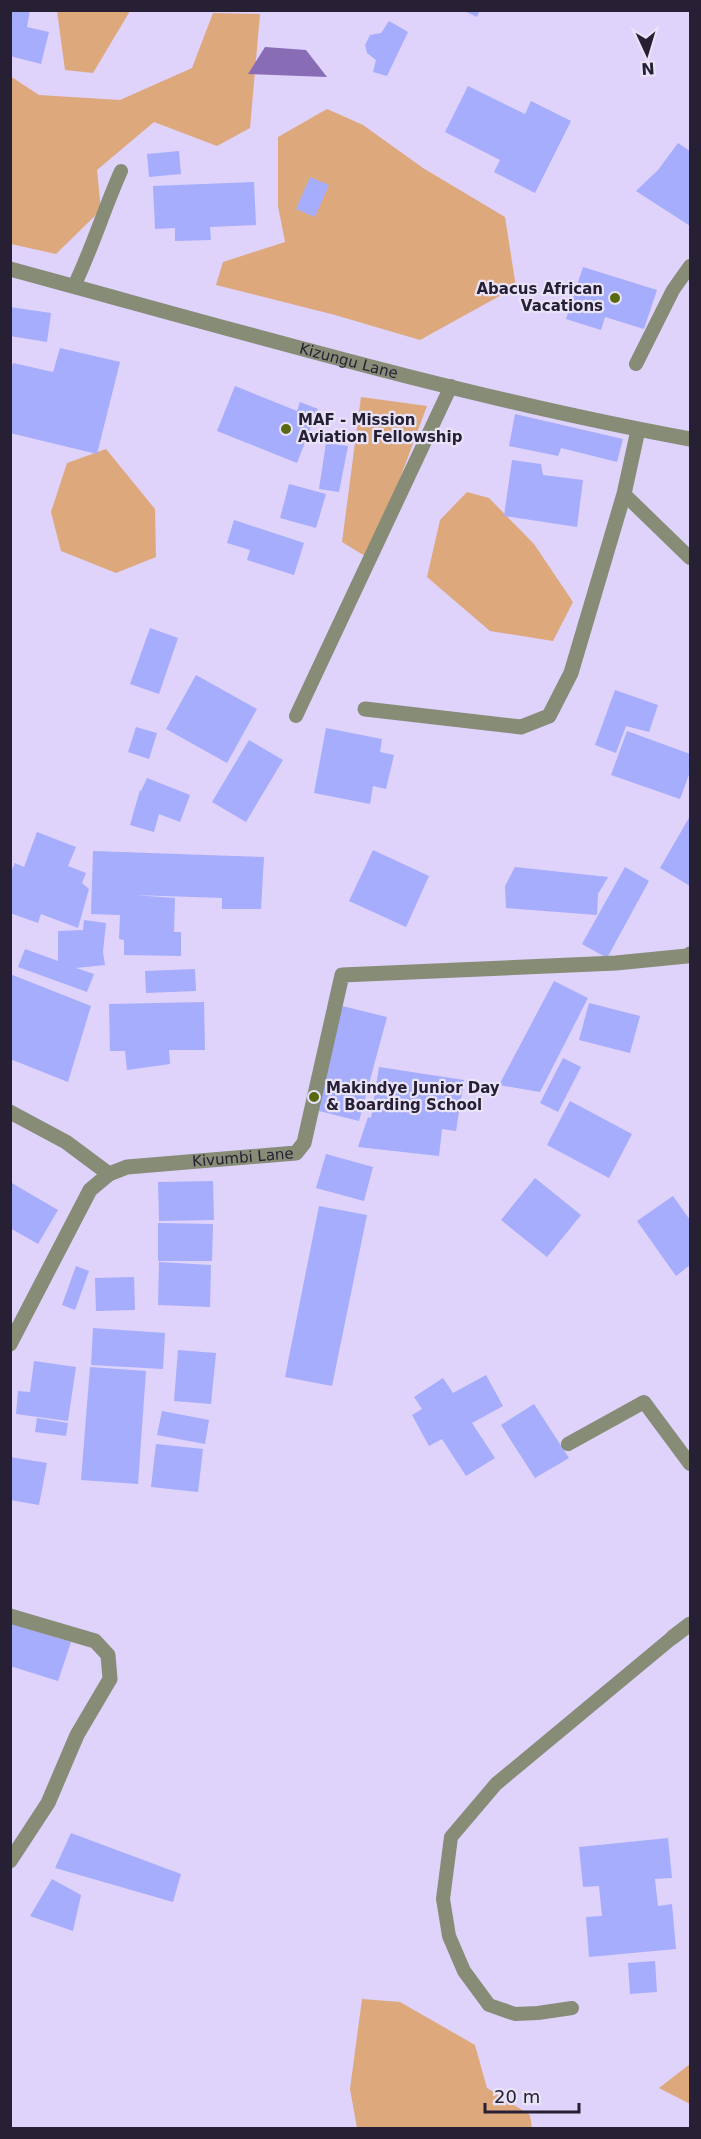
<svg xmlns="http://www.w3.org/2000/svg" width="701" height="2139" font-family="'DejaVu Sans',sans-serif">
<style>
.green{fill:#dea87d}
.water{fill:#886db6}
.building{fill:#a6adfc}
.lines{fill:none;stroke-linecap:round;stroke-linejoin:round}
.lane{stroke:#868c76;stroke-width:14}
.street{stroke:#868c76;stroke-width:15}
.poi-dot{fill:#596912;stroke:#e9e3f8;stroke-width:2}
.labels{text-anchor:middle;stroke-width:4.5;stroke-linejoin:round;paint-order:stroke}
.poi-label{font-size:15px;font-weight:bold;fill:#272034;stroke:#e9e3f8;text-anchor:start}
.street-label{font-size:15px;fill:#272034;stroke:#e9e3f8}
</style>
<rect width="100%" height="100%" fill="#dfd2fb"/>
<path class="green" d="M57 11V10L130 11 93 73 65 70Z
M213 13 260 14 250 128 217 146 154 122 97 170 101 210 56 254 11 244 10 76 39 95 120 100 192 68Z
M327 109 363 125 423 168 505 217 516 287 420 340 335 315 216 285 223 262 285 242 278 206V137Z
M361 397 427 406 370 559 342 542Z
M106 449 155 509 156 557 116 573 61 551 51 512 67 463Z
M467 492 489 498 534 544 573 602 553 641 490 631 427 577 440 520Z
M362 1999 400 2002 475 2045 487 2088 530 2115 532 2128H357L350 2089Z
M690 2064V2104L659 2088Z"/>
<path class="water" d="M265 47 306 50 327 77 248 74Z"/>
<path class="building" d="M10 10H30L27 27 49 32 41 64 10 56Z
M462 10H480L477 17Z
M389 21 408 32 387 76 373 72 376 60 367 53 365 45 370 35 381 33Z
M468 86 525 114 531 101 571 121 535 193 494 172 500 160 445 132Z
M678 143 690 151V226L636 191 658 170Z
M179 151 181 174 149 177 147 154Z
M310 177 329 185 315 217 296 209Z
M254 182 256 225 210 227 211 240 175 241V228L155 229 153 186Z
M583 267 657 290 644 329 605 317 601 330 566 319Z
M10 307 51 313 47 342 10 336Z
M60 348 120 362 97 454 10 433V373L13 363 53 372Z
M235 386 297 411 300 402 318 409 297 463 217 431Z
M515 414 623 439 617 462 561 448 558 456 509 446Z
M326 443 348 446 339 492 319 489Z
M512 460 541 464 543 475 583 480 577 527 504 516Z
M289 484 326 494 316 528 280 518Z
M234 520 304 543 294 575 247 560 250 550 227 543Z
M150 628 178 638 159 694 130 684Z
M196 675 257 709 227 763 166 729Z
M615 690 658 705 649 732 626 726 616 753 595 745Z
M136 727 157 733 149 759 128 752Z
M326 728 382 739 380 752 394 755 386 789 373 786 370 804 314 793Z
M627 731 690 754V772L680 799 611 775Z
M249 740 283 760 246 822 212 802Z
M147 778 190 795 180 822 159 814 154 832 130 825 140 790 141 791Z
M690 816V886L660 868Z
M37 832 76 847 68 866 86 873 82 883 89 889 78 928 41 914 38 923 10 913V874L15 863 24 867Z
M373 850 429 876 406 927 349 901Z
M93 851 264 857 261 909H222V898L134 895 175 898 174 932H181V956L124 955V940L119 939 120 915 91 914Z
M515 867 608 877 598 894 597 915 506 908 505 886Z
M625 867 649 881 607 958 582 944Z
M84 920 106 923 103 952 105 965 76 968 94 974 87 992 18 967 25 949 58 961V931L83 930Z
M195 969 196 991 146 993 145 971Z
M10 974 91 1006 68 1082 10 1059Z
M554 981 588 998 540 1092 499 1085Z
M204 1002 205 1050H169L170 1064 127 1070 125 1051H110L109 1004Z
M589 1003 640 1016 630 1053 579 1040Z
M342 1006 387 1017 359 1121 315 1110Z
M563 1058 581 1067 558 1112 540 1103Z
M379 1067 464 1080 456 1131 442 1129 439 1156 358 1147 368 1117 371 1118Z
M570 1101 632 1134 609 1178 547 1145Z
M326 1154 373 1167 364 1201 316 1188Z
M535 1178 581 1215 547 1257 501 1220Z
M213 1181 214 1220 159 1221 158 1182Z
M10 1182 58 1210 38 1244 10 1228Z
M673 1196 690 1220V1265L676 1276 637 1221Z
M319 1206 367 1215 332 1386 285 1377Z
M158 1223 213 1224 212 1261H158Z
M159 1262 211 1265 210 1307 158 1305Z
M76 1266 89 1271 75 1310 62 1305Z
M134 1277 135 1310 96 1311 95 1278Z
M93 1328 165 1333 163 1369 91 1365Z
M178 1350 216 1353 211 1404 174 1401Z
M34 1361 76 1367 68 1421 16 1414 18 1391 30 1392Z
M90 1367 146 1371 138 1484 81 1480Z
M486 1375 503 1406 472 1423 495 1458 466 1476 442 1439 429 1446 412 1415 422 1409 414 1397 443 1378 453 1393Z
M534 1404 569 1458 535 1478 501 1425Z
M162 1411 209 1420 205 1444 157 1435Z
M37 1418 68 1423 66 1436 35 1432Z
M156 1444 203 1449 198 1492 151 1487Z
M10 1457 47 1463 39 1505 10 1500Z
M10 1623 71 1642 58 1681 10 1666Z
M71 1833 181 1874 173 1902 55 1868Z
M668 1838 672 1878 655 1879 658 1906 672 1904 676 1949 589 1957 586 1917 602 1916 599 1886 583 1887 579 1847Z
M52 1879 81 1895 73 1931 30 1916Z
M655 1961 657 1992 630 1994 628 1963Z"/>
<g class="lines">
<path class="lane" d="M74 286C92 249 104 209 121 171
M636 364 673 290 690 266
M624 494 690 558
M296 716 451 386
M568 1444 644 1402 690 1464
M572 2008 538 2013 515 2014 489 2005 464 1971 449 1936 443 1899 451 1837 496 1784 673 1637"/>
<g class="street">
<path id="s1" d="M10 269C235 330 461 397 690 439"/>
<path d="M365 709 521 727 549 716 571 673 624 494 638 430"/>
<path d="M10 1112 66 1142 109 1174"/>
<path id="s2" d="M10 1344 90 1190 109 1174 127 1167 296 1153 304 1143 342 975 616 963 687 956 690 954"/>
<path d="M10 1616 95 1641 108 1655 110 1679 77 1735 48 1803 10 1861"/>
<path d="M673 1637 690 1624"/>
</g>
</g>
<g class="poi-dot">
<circle cx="615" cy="298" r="6"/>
<circle cx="286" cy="429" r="6"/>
<circle cx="314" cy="1097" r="6"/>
</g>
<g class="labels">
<g class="poi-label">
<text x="603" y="294" text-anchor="end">Abacus African<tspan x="603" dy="17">Vacations</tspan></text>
<text x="298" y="425">MAF - Mission<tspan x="298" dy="17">Aviation Fellowship</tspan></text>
<text x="326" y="1093">Makindye Junior Day<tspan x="326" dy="17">&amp; Boarding School</tspan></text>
</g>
<g class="street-label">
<text dy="5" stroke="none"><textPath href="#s1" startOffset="351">Kizungu Lane</textPath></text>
<text dy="5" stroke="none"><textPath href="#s2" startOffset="334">Kivumbi Lane</textPath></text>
</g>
</g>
<rect width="701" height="2139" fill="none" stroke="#272034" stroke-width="24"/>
<g transform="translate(647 54) rotate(176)" stroke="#e9e3f8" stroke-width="4.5" paint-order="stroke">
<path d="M0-4.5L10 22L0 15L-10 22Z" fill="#272034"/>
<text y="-9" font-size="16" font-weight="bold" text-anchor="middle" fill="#272034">N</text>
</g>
<path d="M485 2103v9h94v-9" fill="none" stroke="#272034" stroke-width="3"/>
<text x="494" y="2103" font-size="18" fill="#272034" stroke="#e9e3f8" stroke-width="4.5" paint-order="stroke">20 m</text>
</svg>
